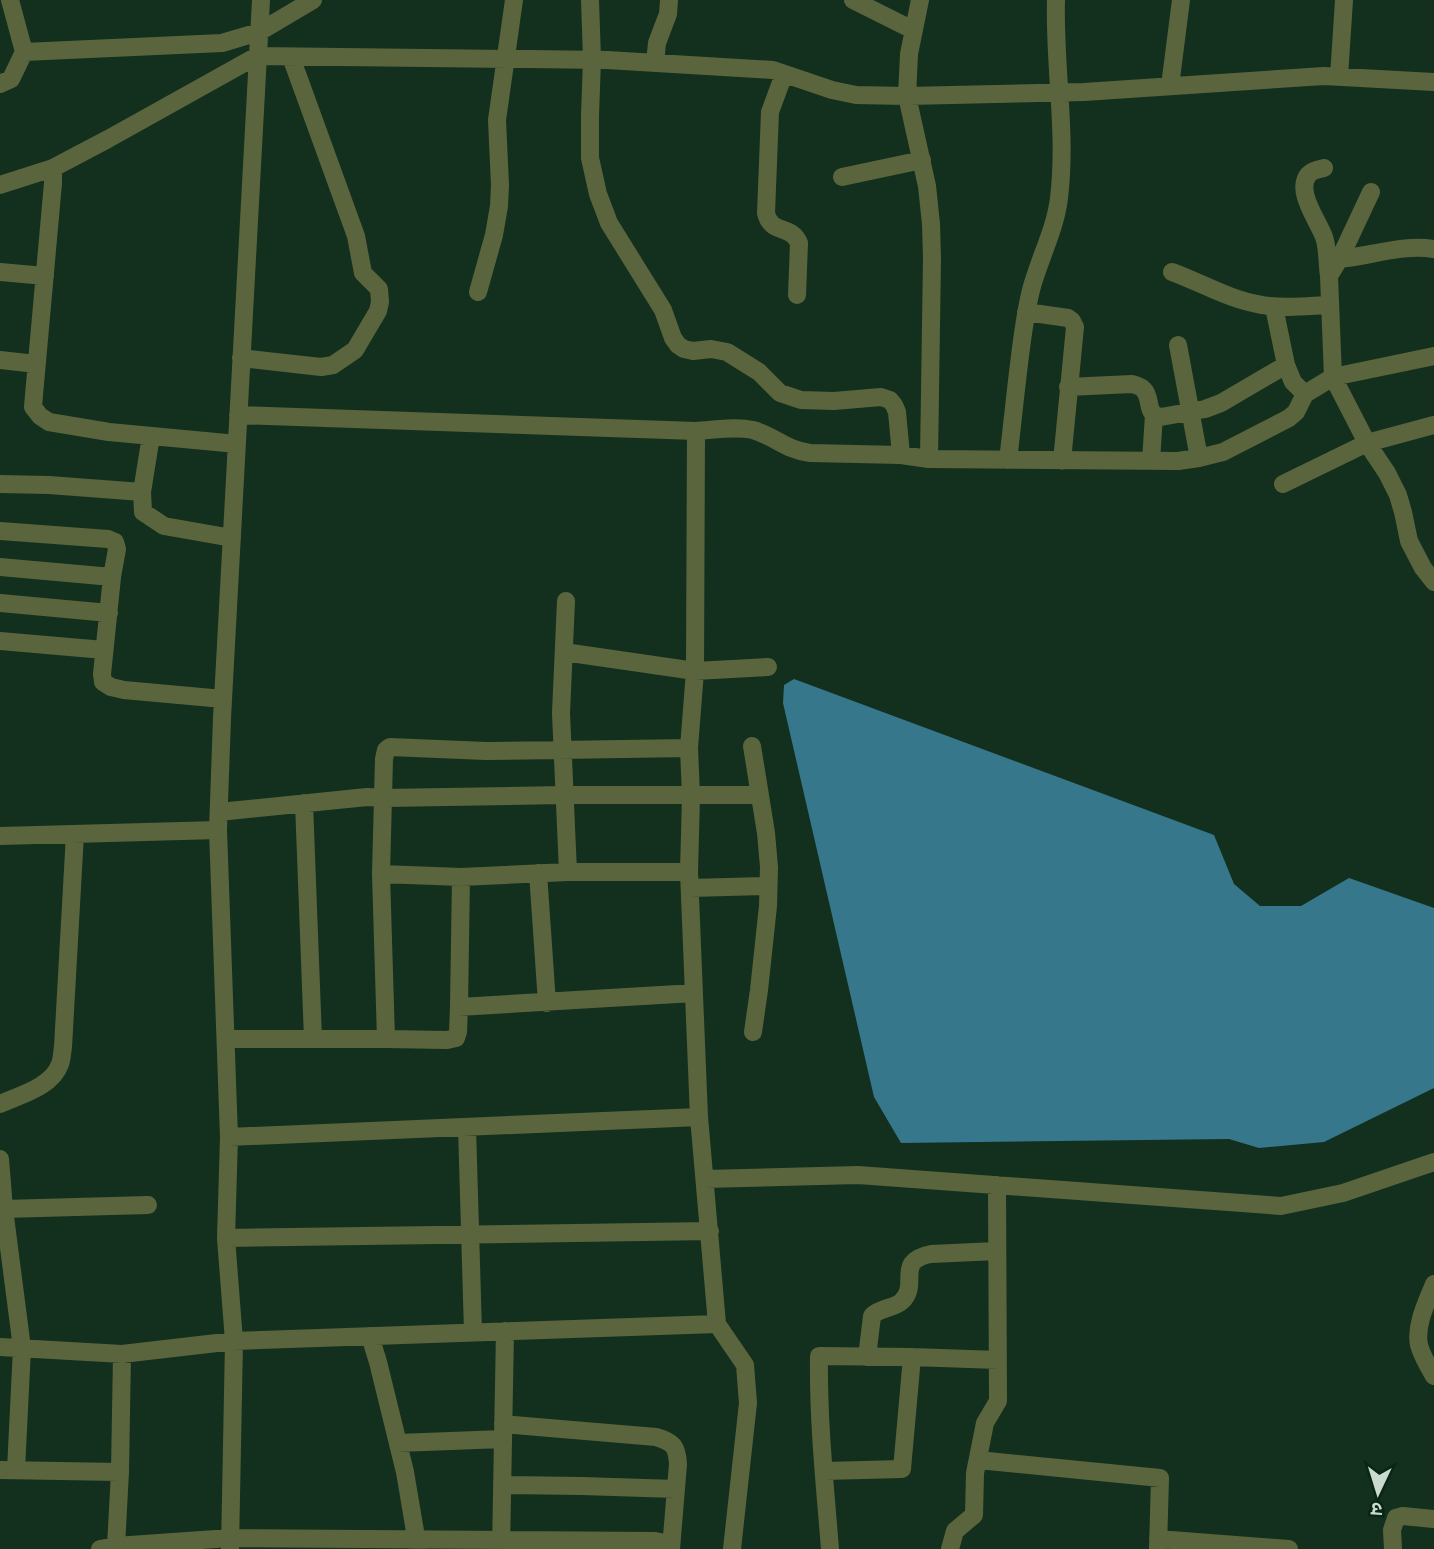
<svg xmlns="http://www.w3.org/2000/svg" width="1434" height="1549" font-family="'Work Sans','Noto Sans Devanagari',sans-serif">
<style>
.water{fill:#36778c}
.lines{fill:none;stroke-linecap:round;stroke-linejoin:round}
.street{stroke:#5b653d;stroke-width:18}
</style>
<rect width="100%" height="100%" fill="#13301e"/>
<path class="water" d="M794 679 1214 835 1234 884 1260 906H1301L1349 878 1434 908V1088L1324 1142 1259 1148 1229 1139 901 1143 874 1097 783 703 784 685Z"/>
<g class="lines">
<path class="street" d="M10 0 24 52
M590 0 592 59 590 116V158L598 194 609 223 663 310 673 338 678 345 684 349 693 351 711 349 727 352 759 372 780 393 801 400 834 401 881 397 890 400 894 405 897 412 901 455
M853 0 913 30
M920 0 909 54 907 96 927 186 931 224 932 258 929 459
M655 63 657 43 668 14 669 0
M784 74 770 112 766 213C771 235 791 224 799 243L797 295
M1339 77 1344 0
M0 84 11 79 24 52 222 43 259 32 313 0
M1170 86 1181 0
M53 168V183L34 395 33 407 40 416 49 422 109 432 237 444
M1324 168C1320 169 1313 170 1309 174 1294 190 1319 222 1324 237 1328 248 1327 263 1329 276
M842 177 922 160
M0 185 53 168 108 139 257 56 607 60 773 70 832 90 856 95 907 96 1084 92 1324 76 1434 82
M1371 192 1341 256 1329 276 1333 377 1367 443 1387 473 1398 495 1403 512 1409 541 1423 568 1434 582
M1339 259C1370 256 1403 244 1434 249
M0 272 45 276
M1172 272C1202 283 1230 300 1262 305 1284 309 1307 306 1329 305
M478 292 494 235 499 206 500 185 497 120 514 0
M1274 307 1286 365 1293 382 1305 394
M1026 312 1068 318 1072 321 1075 327 1062 461
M1178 345 1199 458
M241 358 321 367 333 365 355 350 378 311 380 302 379 289 363 273 356 236 291 57
M0 360 36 364
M1068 387 1132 384C1136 385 1140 386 1143 389 1153 398 1144 414 1161 417L1205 409 1221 403 1286 365
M238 415 696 431C714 430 735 426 753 430 774 436 786 450 810 453L901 455 929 459 1178 461 1199 458 1223 452 1289 418 1296 412 1305 394 1333 377 1434 356
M696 431 695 671 689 748 691 796 689 872 699 1117
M1008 460C1012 428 1015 396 1019 364 1022 339 1025 314 1031 290 1039 259 1055 231 1059 198 1067 132 1054 66 1056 0
M1151 461 1154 415
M0 484 49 485 142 492 143 512 164 526 232 538
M1283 484 1367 443 1434 425
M142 492 151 436
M0 531 108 539 115 542 117 549 112 577 102 674 103 682 111 687 124 690 223 699
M0 567 112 577
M566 601 561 713 568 872
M0 603 109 613
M0 641 104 650
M564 652 695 671 768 667
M752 746 766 833 769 867 768 906 759 990 753 1032
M304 803 313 1039
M219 812 367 797 384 798 565 795H759
M0 836 218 830
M538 873 547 1003
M381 874 461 877 568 872H689
M461 877 459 1007 694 993
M690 888 768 886
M226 1039H386L447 1040 456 1038 458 1032 459 1007
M386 1039 381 874 384 759 386 750 390 747 486 751 689 748
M0 1104C20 1095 52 1087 60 1064 62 1059 62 1052 63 1047L75 834
M467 1127 473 1332
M0 1159 4 1209 22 1348 16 1470
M705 1179 858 1175 1281 1206 1343 1193 1434 1162
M4 1209 148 1205
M226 1238 710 1231
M1434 1284C1427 1302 1415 1325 1419 1345 1422 1356 1428 1366 1434 1376
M717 1324 745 1365 748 1403 732 1549
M370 1336 378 1362 405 1472 418 1549
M0 1347 122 1354 234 1341 717 1324 699 1117 229 1137
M867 1357 872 1316C881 1307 894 1309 902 1301 920 1284 894 1261 931 1254L997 1251
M912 1357 998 1360
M503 1424 656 1437C673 1442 677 1446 678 1464L671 1549
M398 1443 503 1439
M978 1460 1160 1478 1158 1549
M0 1470 120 1472
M824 1471 902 1469 912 1357 819 1356C818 1421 825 1485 830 1549
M502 1485 582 1486 676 1489
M1158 1539 1289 1549
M116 1546 120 1472 122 1354
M100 1549 116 1546 230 1538 655 1541 664 1543 671 1549
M230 1549 234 1341 226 1238 229 1137 218 830 222 718 261 0
M501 1549 505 1331
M950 1549 955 1531 974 1515 975 1473 985 1423 998 1401 997 1185
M1393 1549 1392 1530 1396 1518 1403 1516 1434 1519"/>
</g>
<g transform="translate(1378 1493) rotate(184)" stroke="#092615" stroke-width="5" paint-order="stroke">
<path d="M0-5L12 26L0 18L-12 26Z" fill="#c9dace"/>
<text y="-10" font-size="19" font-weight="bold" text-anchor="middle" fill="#c9dace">उ</text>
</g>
</svg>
